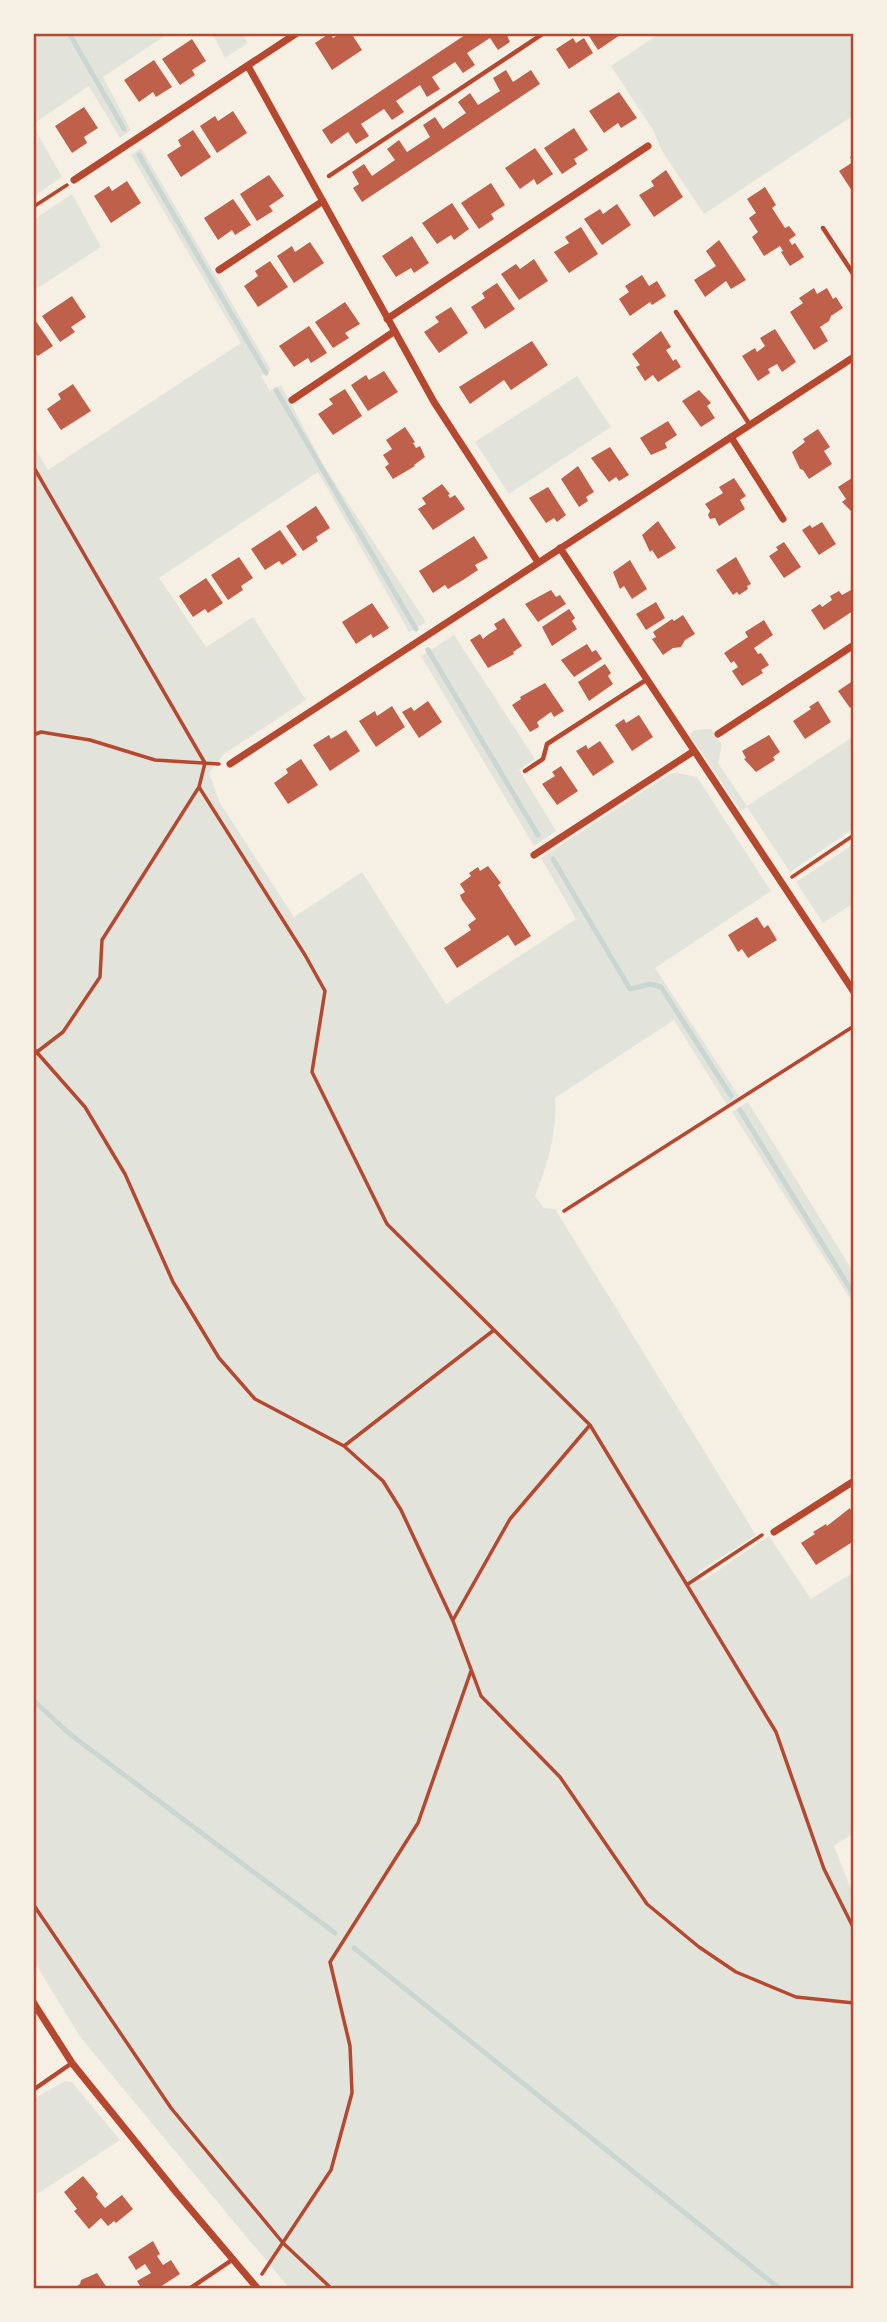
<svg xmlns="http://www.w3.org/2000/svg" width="887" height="2322" font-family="'Noto Sans',sans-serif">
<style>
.green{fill:#e2e4dc}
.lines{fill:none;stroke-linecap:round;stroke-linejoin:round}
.stream{stroke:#c9d6d2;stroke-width:5}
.building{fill:#bf614a}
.path{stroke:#b5482f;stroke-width:3.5}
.service{stroke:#b5482f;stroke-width:4.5}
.minor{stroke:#b5482f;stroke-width:7}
.neatline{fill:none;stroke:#b5482f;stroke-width:2.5}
</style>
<rect width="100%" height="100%" fill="#f6efe4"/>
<path class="green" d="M33 33H169L103 77 131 130 120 138 89 86 33 124Z
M212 33H243L248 43 225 58Z
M660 33H854V115L704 214 662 151 653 130 611 66Z
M33 126 62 177 33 197Z
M141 148 271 370 261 376 270 391 281 385 325 468 426 622 409 632 318 472 159 578 206 647 253 617 306 700 224 754 209 773 220 803 294 917 362 872 446 1004 576 919 541 858 670 774 678 773 697 777 771 891 655 968 739 1096 727 1105 674 1020 555 1098C558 1131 547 1166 535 1196L544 1208 555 1209 756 1535 698 1572 702 1581 769 1536 811 1599 854 1572V1833L834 1846 854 1897V2289H290L81 2038 33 1960V445L48 470 241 343 131 155Z
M72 194 101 247 33 291V220Z
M577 376 611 427 509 494 475 442Z
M454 635 535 759 519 770 556 831 534 846 421 656Z
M711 729 722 745 718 763 747 806 854 736V828L790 872 747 807 741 811 689 734 695 730Z
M854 844V903L823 923 796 882Z
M748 1102 854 1273V1305L732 1112Z
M65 2081 72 2082 120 2140 37 2194 33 2189V2099Z"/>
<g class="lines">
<path class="stream" d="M69 33 124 129
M139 155 266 373
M276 390 416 629
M428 650 538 835
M553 859 630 989 651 984 661 987 731 1096
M740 1110 854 1295
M33 1700 71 1735 335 1933
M354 1948 780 2289"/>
</g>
<path class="building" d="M330 33 333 38 341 33H351L362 50 332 70 315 43Z
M468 33H506L510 42 498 50 490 38 467 53 475 65 463 73 455 62 432 77 440 89 427 97 420 85 396 101 404 112 392 120 384 109 361 124 369 136 356 144 348 132 331 144 322 130Z
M587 33H623L598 50Z
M573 38 576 43 584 38 593 53 569 69 556 49Z
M192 39 206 61 192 70 195 75 180 85 162 59Z
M154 60 172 87 156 97 153 92 139 102 124 80Z
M506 70 513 82 531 70 540 84 362 202 353 188 359 184 352 172 364 164 372 176 395 160 387 149 399 140 407 152 430 137 423 125 435 117 443 129 460 117 466 113 458 102 470 93 478 105 500 91 493 78Z
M619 92 637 118 621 128 618 123 604 133 589 111Z
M84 107 98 128 84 137 87 143 72 153 55 126Z
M233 111 247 133 217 153 200 126 215 116 218 121Z
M574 128 588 150 574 159 577 164 562 174 544 148Z
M193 130 211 157 181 177 167 155 181 146 178 140Z
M535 148 553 174 537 185 534 179 520 189 505 168Z
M854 155V194L839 171 853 162 850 157Z
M666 170 683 197 654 217 639 195 654 186 651 181Z
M269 175 284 196 269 206 273 211 257 221 240 194Z
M127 181 141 203 111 223 94 196 109 186 112 191Z
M491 183 505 205 491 214 494 219 479 229 461 203Z
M765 187 776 205 772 208 785 228 789 226 796 235 789 240 792 245 795 243 804 257 790 266 781 252 783 251 780 246 764 256 752 237 758 232 749 218 756 213 747 199Z
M233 199 251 225 235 235 232 230 218 240 204 218Z
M452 203 469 229 454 240 451 235 437 244 422 223Z
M617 204 631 225 602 245 584 219 600 209 603 214Z
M581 227 598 254 569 273 554 252 569 243 565 237Z
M412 236 429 263 414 273 411 268 396 277 382 256Z
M719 240 746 280 731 289 726 281 705 297 694 280 716 266 706 251Z
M310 242 324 263 294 283 277 256 292 246 295 252Z
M534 259 548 281 519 300 501 274 516 264 520 269Z
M270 261 288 287 258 307 244 286 258 276 255 271Z
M642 275 649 286 657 281 666 296 652 305 650 302 630 316 619 299 629 292 625 286Z
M497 283 515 309 485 329 471 307 485 298 482 293Z
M814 288 817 294 827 288 833 299 836 297 843 308 831 316 829 321 820 327 828 341 814 350 790 312 803 303 799 298Z
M72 296 86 317 71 327 75 332 60 342 42 316Z
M345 302 360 324 345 333 349 338 333 348 315 322Z
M451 307 468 333 439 353 424 332 439 322 435 317Z
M35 320 53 346 38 356 33 352V321Z
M309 326 327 353 311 363 308 358 294 367 279 346Z
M775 329 796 362 782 372 777 364 768 369 770 373 758 381 742 356 755 348 757 352 765 346 760 338Z
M661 331 671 347 666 350 673 361 676 359 681 367 658 382 653 375 645 381 636 367 640 365 632 354Z
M532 341 548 365 511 390 504 380 470 404 459 387Z
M384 371 398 392 368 411 351 385 366 375 369 380Z
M73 384 91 411 61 430 47 409 61 399 58 394Z
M345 389 362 416 333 435 318 414 333 404 329 399Z
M699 390 711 403 707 406 715 418 701 427 682 401Z
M668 421 677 435 665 443 667 448 651 455 640 438Z
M405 427 415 442 413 443 416 448 420 446 425 457 414 465 415 466 393 479 385 467 389 464 383 455 392 449 386 440Z
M818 429 830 447 824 451 832 464 809 479 803 470 800 469 792 452 805 442 803 439Z
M610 447 629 475 619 481 616 477 609 482 591 458Z
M578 466 594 492 586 497 588 501 579 507 561 479Z
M734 478 746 496 740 500 745 509 719 526 715 518 710 519 708 515 710 511 705 504 723 493 719 487Z
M852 478 854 480V514L842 502 846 499 838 487Z
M442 484 450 494 448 495 450 498 455 495 465 509 433 530 418 509 426 504 422 498Z
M548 487 566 515 557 522 554 518 546 523 529 498Z
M316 506 330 528 316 537 318 541 303 551 286 526Z
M658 521 676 548 658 559 652 550 650 552 642 535Z
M822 522 836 544 819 555 802 530 810 525 812 528Z
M280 530 297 555 282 565 279 561 265 570 251 549Z
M474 536 488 558 475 565 478 570 463 580 448 589 445 585 433 593 419 571Z
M784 542 801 567 784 578 769 556 778 550 776 547Z
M239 557 253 578 241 586 243 590 228 600 211 575Z
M736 557 751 584 747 586 748 589 739 595 737 592 733 595 716 570Z
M630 560 647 589 632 599 624 586 620 589 613 572Z
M206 578 223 603 208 613 205 609 193 617 179 596Z
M551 590 556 597 560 595 566 604 538 622 525 604Z
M851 590 854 595 853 611 824 630 811 610 820 604 822 607 832 600 830 596 839 591 842 595Z
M656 602 665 618 646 630 636 614Z
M372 603 389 628 373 638 371 634 356 644 342 622Z
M569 609 575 618 572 621 577 629 552 646 542 627Z
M683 615 695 634 685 640 681 647 673 648 663 655 652 639 656 637 653 632 672 619 674 621Z
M504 618 522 646 513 652 514 654 488 668 470 640 480 634 483 639 489 634 497 629 494 624Z
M764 620 773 635 754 648 758 654 761 653 769 665 761 670 763 673 742 686 732 671 738 667 734 661 731 663 724 653 748 637 745 632Z
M587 644 592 652 596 650 602 659 574 677 561 660Z
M605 664 611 673 608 676 613 684 589 701 578 682Z
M854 680V705L850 708 838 691Z
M545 683 564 711 554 717 551 712 537 722 539 727 530 732 512 705 521 699 520 697Z
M428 701 442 722 419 738 402 712 411 707 414 711Z
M818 701 831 722 805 739 793 721 811 709 809 707Z
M392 706 405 727 376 747 359 721 375 711 377 716Z
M639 715 653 737 632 751 615 725 624 719 626 723Z
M346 730 360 751 330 771 313 745 329 735 331 739Z
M769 735 780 752 773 757 775 760 756 772 744 759 746 758 742 751Z
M600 741 614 762 593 776 576 751 586 745 588 749Z
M301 759 318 785 288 804 274 783 288 773 286 769Z
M561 766 578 791 557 805 542 784 555 776 552 772Z
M488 866 501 883 498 885 531 936 515 946 508 935 457 968 444 948 471 930 468 925 476 919 462 900 460 895 465 892 460 884 471 876 469 873 478 867 480 871Z
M757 917 764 928 768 925 777 940 748 958 742 949 738 952 728 935Z
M850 1508 851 1511 854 1509V1541L816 1565 801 1543 815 1534 813 1532 826 1524 827 1526Z
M83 2176 98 2194 96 2197 105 2208 122 2195 133 2209 116 2223 114 2221 108 2226 101 2218 89 2229 74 2211 77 2209 64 2192Z
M153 2241 160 2254 157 2256 163 2265 171 2260 180 2274 157 2289H142L137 2281 151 2273 145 2264 136 2270 128 2257Z
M97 2273 108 2289H73L80 2284 81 2280Z"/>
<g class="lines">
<path class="path" d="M33 207 67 185
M33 466 205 763 199 787 305 955 325 991 312 1072 387 1224 590 1425 776 1732 824 1869 854 1929
M33 735 41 732 90 740 155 760 219 764
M792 877 854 835
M33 1048 85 1107 125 1174 173 1282 219 1358 255 1399 344 1446 383 1481 401 1510 453 1621 481 1696 560 1777 647 1904 699 1947 736 1972 796 1997 854 2003
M33 1055 63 1032 100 977 102 940 199 787
M564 1211 854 1026
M344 1446 494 1330
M688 1584 762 1535
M453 1620 510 1519 590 1425
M33 1904 171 2108 283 2243 332 2289
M262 2274 331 2170 352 2093 350 2046 330 1962 418 1823 471 1671"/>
<path class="service" d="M329 176 544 33
M823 228 854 275
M676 312 750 425
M525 771 543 759 547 744 646 680
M33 2090 72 2063
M189 2289 232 2260"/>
<path class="minor" d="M248 66 434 402 538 562
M74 180 297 33
M219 270 323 201
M387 319 648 146
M292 400 395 331
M731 437 783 519
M560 548 854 992
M718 734 854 645
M230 764 854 357
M534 855 694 751
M774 1532 854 1481
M33 2002 72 2063 176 2192 258 2289"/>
</g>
<rect width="887" height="2322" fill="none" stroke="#f6efe4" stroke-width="70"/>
<rect x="35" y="35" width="817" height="2252" class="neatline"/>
</svg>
